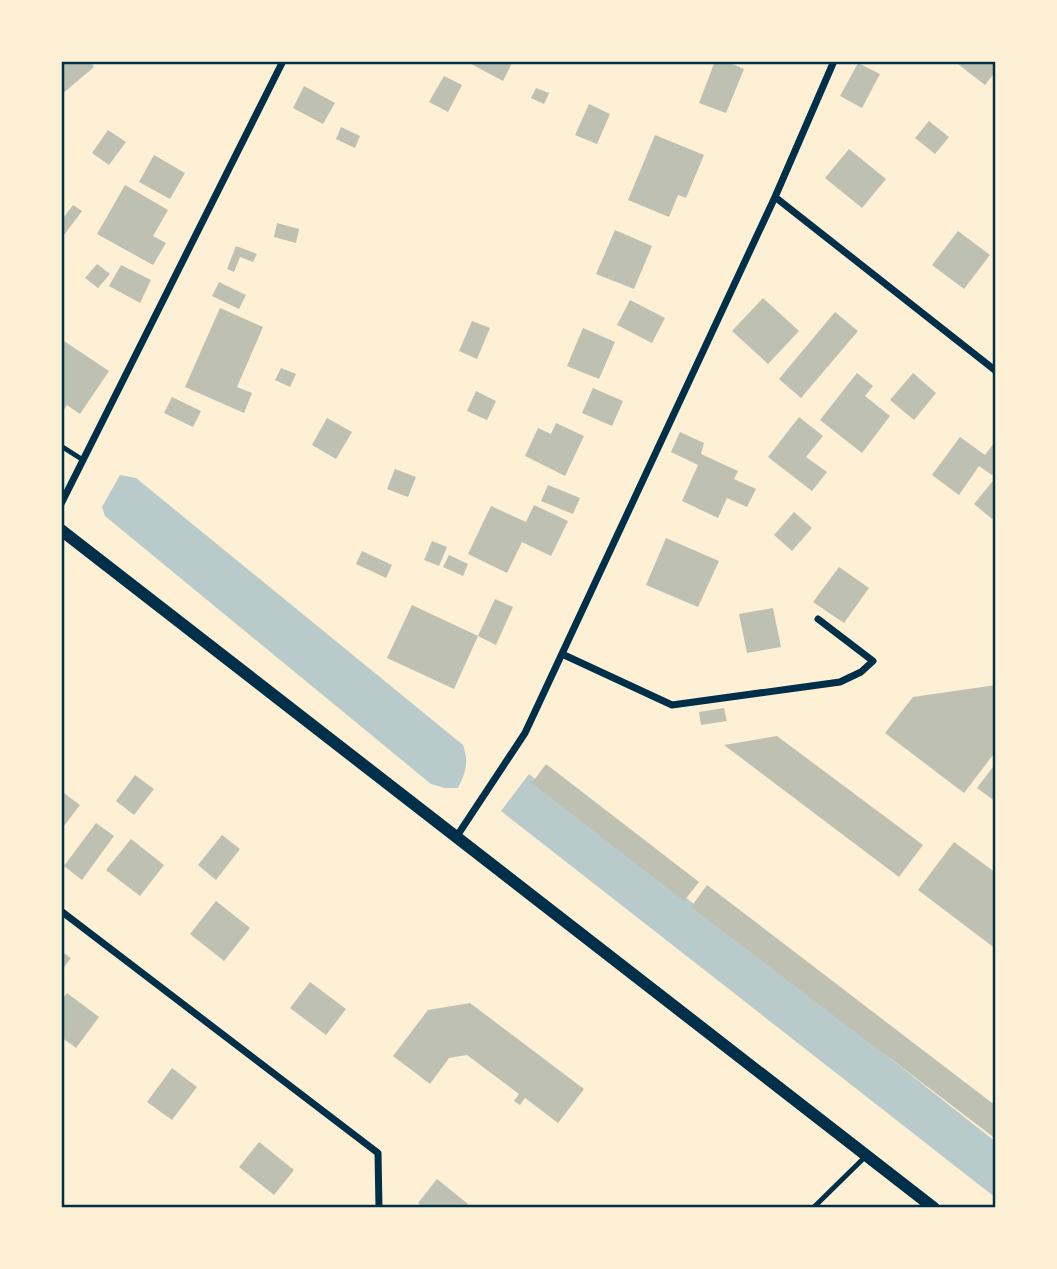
<svg xmlns="http://www.w3.org/2000/svg" width="1057" height="1269" font-family="Roboto,sans-serif">
<style>
.green{fill:#b9caca}
.building{fill:#bec0b2}
.lines{fill:none;stroke-linecap:round;stroke-linejoin:round}
.service{stroke:#003049;stroke-width:5}
.minor{stroke:#003049;stroke-width:7}
.tertiary{stroke:#003049;stroke-width:12}
.neatline{fill:none;stroke:#003049;stroke-width:2.5}
</style>
<rect width="100%" height="100%" fill="#fdf0d5"/>
<path class="green" d="M120 475 136 478 463 745C469 762 466 772 458 788H445L431 784 105 516 102 507Z
M529 774 996 1142V1198L501 811Z"/>
<path class="building" d="M61 61H90L94 67 61 95Z
M472 61H513L503 81 471 64Z
M715 61H725L744 69 726 113 699 103Z
M954 61H996V71L985 85Z
M858 63 880 74 862 108 840 96Z
M444 76 462 85 448 112 429 102Z
M304 86 335 103 323 124 293 108Z
M536 88 549 93 544 104 531 98Z
M589 104 610 114 597 144 575 135Z
M929 121 949 137 935 154 915 138Z
M341 127 360 136 355 148 336 139Z
M108 130 126 142 109 165 92 153Z
M655 135 704 155 686 198 678 195 669 217 628 200Z
M849 149 886 179 862 208 825 178Z
M154 155 185 173 170 199 139 182Z
M125 185 168 210 153 236 166 243 153 265 97 234Z
M73 205 82 211 61 239V221Z
M277 223 299 229 296 243 274 237Z
M615 230 652 246 634 289 596 274Z
M958 231 990 255 964 289 932 265Z
M236 246 257 254 253 262 240 257 234 272 227 269Z
M97 264 110 274 98 288 85 278Z
M121 265 151 280 140 303 109 286Z
M219 282 246 295 239 309 212 296Z
M763 298 799 331 768 364 732 331Z
M630 300 665 318 652 343 617 325Z
M220 308 263 327 237 387 252 393 244 413 185 387Z
M835 312 858 331 801 398 779 379Z
M472 321 490 328 477 359 459 351Z
M583 328 615 342 599 379 567 366Z
M61 339 109 371 80 414 67 405 61 414Z
M281 368 296 374 290 387 275 380Z
M857 373 873 386 865 396 890 416 862 453 820 420Z
M913 373 936 393 914 420 890 400Z
M593 388 623 401 612 426 582 413Z
M476 391 496 401 487 420 467 411Z
M172 397 201 411 193 427 164 413Z
M799 417 823 436 806 457 827 472 812 491 768 457Z
M327 418 352 432 336 459 312 445Z
M556 423 584 436 565 476 525 456 538 428 551 434Z
M680 432 704 443 701 454 738 471 734 479 756 489 747 507 727 498 718 518 682 501 698 465 671 452Z
M960 437 985 455 996 440V471L992 475 979 466 959 495 932 475Z
M395 469 416 477 408 497 387 489Z
M996 477V514L992 519 974 504Z
M548 485 580 498 573 514 541 501Z
M534 505 568 521 551 556 522 542 507 573 468 554 491 506 526 522Z
M794 512 812 528 792 551 774 535Z
M666 538 719 561 698 607 646 585Z
M432 541 447 547 439 566 424 560Z
M362 551 392 565 386 578 356 564Z
M449 555 468 564 463 576 443 567Z
M839 567 869 588 844 623 813 602Z
M495 599 513 607 496 645 478 636Z
M412 605 478 636 454 689 387 658Z
M773 608 781 647 747 653 739 614Z
M996 685V751L964 793 885 733 913 697Z
M724 708 727 721 701 725 699 712Z
M777 736 923 845 899 877 724 745Z
M996 763V802L977 788Z
M546 764 699 882 684 901 532 783Z
M135 775 154 789 134 815 116 801Z
M61 791 80 805 61 830Z
M96 823 114 836 82 880 64 866Z
M222 835 240 849 216 880 198 865Z
M131 839 164 865 140 896 106 870Z
M954 842 996 873V949L918 890Z
M707 885 996 1106V1139L691 907Z
M216 901 250 928 224 961 190 934Z
M61 951 71 958 61 971Z
M310 982 346 1009 326 1035 290 1008Z
M67 993 99 1017 76 1048 61 1037V1001Z
M470 1003 584 1089 558 1123 525 1098 520 1105 514 1101 519 1094 467 1055 449 1058 430 1084 393 1056 428 1010Z
M172 1068 197 1087 172 1120 147 1102Z
M259 1142 294 1170 274 1195 239 1167Z
M437 1179 468 1204 465 1208H424L418 1203Z"/>
<g class="lines">
<path class="service" d="M61 446 83 460
M813 1208 867 1155"/>
<path class="minor" d="M775 197 996 371
M61 504 283 61
M562 654 672 705 840 682 861 672 873 661 818 619
M457 836 525 733 775 197 834 61
M61 911 378 1153 379 1208"/>
<path class="tertiary" d="M61 530 934 1208"/>
</g>
<rect width="1057" height="1269" fill="none" stroke="#fdf0d5" stroke-width="126"/>
<rect x="63" y="63" width="931" height="1143" class="neatline"/>
</svg>
